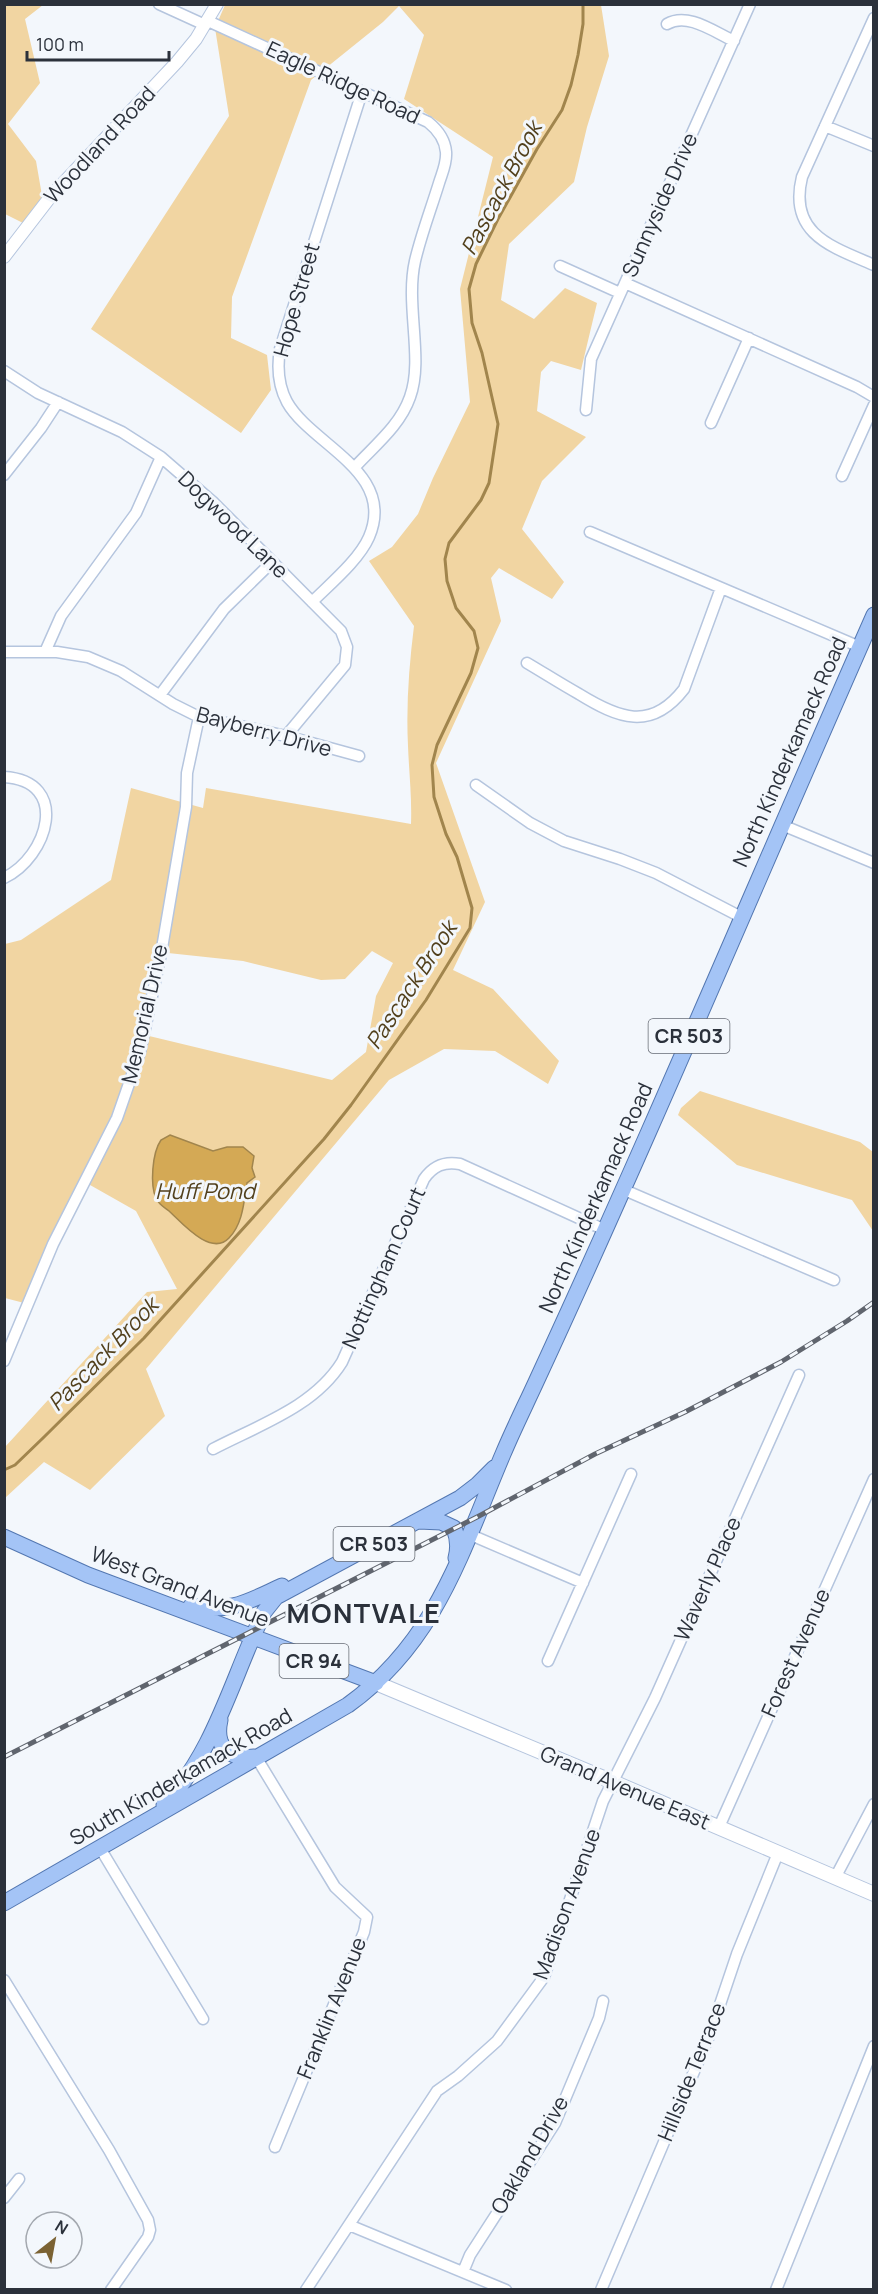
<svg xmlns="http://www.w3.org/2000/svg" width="878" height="2294" font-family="Manrope,sans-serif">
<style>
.green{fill:#f1d5a2;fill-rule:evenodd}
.water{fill:#d4a955;stroke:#a1854d;stroke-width:1.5}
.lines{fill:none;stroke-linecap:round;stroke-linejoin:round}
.stream{stroke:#a1854d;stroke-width:3}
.minor-casing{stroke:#b5c5de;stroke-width:13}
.tertiary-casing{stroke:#b5c5de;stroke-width:14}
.secondary-casing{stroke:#b5c5de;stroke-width:16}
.primary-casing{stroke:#5377b1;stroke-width:17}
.minor{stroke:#fff;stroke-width:10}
.tertiary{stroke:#fff;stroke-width:12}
.secondary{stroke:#fff;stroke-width:14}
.primary{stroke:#a4c4f6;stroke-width:15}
.rail-casing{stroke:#60656e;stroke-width:5}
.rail{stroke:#f3f7fc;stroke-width:3;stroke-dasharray:9;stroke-linecap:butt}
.labels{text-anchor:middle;stroke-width:6;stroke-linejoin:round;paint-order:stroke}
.shield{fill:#f3f7fc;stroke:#676c75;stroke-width:1.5}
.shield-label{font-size:20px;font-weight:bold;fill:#2b313b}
.street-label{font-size:21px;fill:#2b313b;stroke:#f3f7fc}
.water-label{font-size:22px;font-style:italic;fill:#52401c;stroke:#f3f7fc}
.district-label{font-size:27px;font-weight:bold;letter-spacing:1.5px;fill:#2b313b;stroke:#f3f7fc}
</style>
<rect width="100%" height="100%" fill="#f3f7fc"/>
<path class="green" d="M4 5H43L25 19 40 83 8 124 36 161 44 207 29 226 5 214Z
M225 5H601L609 56 587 127 574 182 509 244 501 300 534 319 565 288 597 303 581 370 551 361 541 372 537 411 586 437 542 481 522 529 564 582 552 599 499 568 491 578 501 621 436 763 485 902 453 970 493 989 559 1061 548 1084 495 1051 444 1049 389 1080 146 1369 165 1416 90 1490 44 1462 5 1498V1447L147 1292 177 1289 136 1211 83 1181 28 1304 5 1298V944L21 940 111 880 131 788 203 808 206 788 411 824C412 798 409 772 408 746 406 706 409 666 414 626L369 561 392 547 418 514 433 478 470 402 460 289 493 157 404 99 424 35 399 6 383 22 311 80 232 297 231 338 267 355 271 390 241 433 91 329 229 116 215 28ZM170 919 168 953 243 961 321 980 345 979 372 951 393 963 376 996 366 1052 332 1080 145 1035Z
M700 1091 860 1142 873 1152V1231L852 1200 737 1165 678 1115 681 1108Z"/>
<path class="water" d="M170 1135 213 1151 227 1147H243L254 1156 252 1168 255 1177 247 1183C244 1201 243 1224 229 1238 211 1257 182 1223 169 1211 164 1207 159 1205 156 1198 150 1185 152 1153 161 1140Z"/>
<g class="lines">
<path class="stream" d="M4 1470 15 1465 43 1438 144 1338 324 1139 351 1105 426 1000 470 928 472 908 457 857 446 834 434 797 432 765 437 745 471 673 478 648 474 631 456 608 447 581 445 559 449 543 481 500 489 483 498 424 482 353 472 323 469 289 476 264 498 219 537 149 562 110 571 85 578 55 583 24V4"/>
<g class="minor-casing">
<path id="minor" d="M159 4 205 25
M874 18 802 177C788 234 832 247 874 265
M208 21 428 122C438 130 445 139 446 152 447 163 442 173 439 183 431 209 421 235 415 261 405 305 424 359 410 397 400 426 374 446 354 468
M667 24C688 12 714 32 734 41
M825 126 874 146
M560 266 620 293
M625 283 857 387 874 397
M4 371 38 393 122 432 161 457 214 503 341 631 347 647 345 665 286 736
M586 410 591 359 750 4
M711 423 749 338
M4 475 41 428 58 402
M842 476 874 405
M590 532 860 647
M312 602C330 584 359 560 369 537 397 472 311 445 287 402 278 385 277 367 280 349L362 92
M4 652H57L88 657 121 671 173 704 199 717 286 736 359 756
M45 652 61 616 136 513 161 457
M527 663C544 673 561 684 579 694 618 718 651 732 684 689L721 588
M160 695 224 609 272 562
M4 777C71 781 48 857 4 878
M476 785 530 823 564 841 620 859 656 873 741 917
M782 825 874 863
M622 1189 834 1280
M4 1361 53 1244 117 1118 140 1052 161 954 186 807 187 773 199 717
M213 1449C259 1425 314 1407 342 1362L424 1179C433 1166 444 1161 460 1164L605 1230
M471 1535 583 1583
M548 1661 631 1474
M256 1757 335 1887 367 1917 364 1932 275 2147
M719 1827 874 1479
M100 1848 203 2019
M835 1878 874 1804
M4 1980 109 2150 148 2220 150 2230 148 2237 111 2290
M4 2198 19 2179
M349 2225 506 2290
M463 2272 470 2255 555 2123 599 2018 603 2001
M306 2290 437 2091 458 2076 497 2041 544 1977 603 1801 655 1698 799 1375
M601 2290 710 2034 737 1954 778 1853
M776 2290 874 2046"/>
</g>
<g class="tertiary-casing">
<path id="tertiary" d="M4 257 51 196 177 62 196 39 217 4"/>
</g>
<g class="secondary-casing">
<path id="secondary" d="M376 1683 613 1782 874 1894"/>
</g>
<g class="primary-casing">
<path id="primary" d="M419 1521 441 1522 454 1528C458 1538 459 1547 456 1558
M4 1537 88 1575 376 1683
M191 1606C231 1613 247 1602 282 1586
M220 1720C214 1747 229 1759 254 1757
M164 1805C212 1755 230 1686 258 1625L264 1612 276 1597 460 1498 477 1485 494 1468
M4 1903 348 1705C437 1641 462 1550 503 1454 513 1430 525 1406 536 1382 653 1129 761 871 874 615"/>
</g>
<use href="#minor" class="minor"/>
<use href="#tertiary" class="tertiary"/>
<use href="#secondary" class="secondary"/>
<use href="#primary" class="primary"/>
<g class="rail-casing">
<path id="rail" d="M4 1757 479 1516 595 1454 685 1412 781 1362 847 1321 874 1302"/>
</g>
<use href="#rail" class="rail"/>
</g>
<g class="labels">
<g class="shield">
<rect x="648.5" y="1019" width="81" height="34" rx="4.5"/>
<rect x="333.5" y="1527" width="81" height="34" rx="4.5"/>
<rect x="279.5" y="1644" width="69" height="34" rx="4.5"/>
</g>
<g class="shield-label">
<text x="689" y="1043">CR 503</text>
<text x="374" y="1551">CR 503</text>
<text x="314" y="1668">CR 94</text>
</g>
<g class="street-label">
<text transform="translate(343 83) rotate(25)" y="7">Eagle Ridge Road</text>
<text transform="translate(100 145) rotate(-47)" y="7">Woodland Road</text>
<text transform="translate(660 205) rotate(-66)" y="7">Sunnyside Drive</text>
<text transform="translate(297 300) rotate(-74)" y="7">Hope Street</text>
<text transform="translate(233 525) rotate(44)" y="7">Dogwood Lane</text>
<text transform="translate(264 732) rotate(15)" y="7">Bayberry Drive</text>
<text transform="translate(790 752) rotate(-66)" y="7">North Kinderkamack Road</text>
<text transform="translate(145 1014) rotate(-77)" y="7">Memorial Drive</text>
<text transform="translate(596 1198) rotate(-66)" y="7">North Kinderkamack Road</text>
<text transform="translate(384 1268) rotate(-66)" y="7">Nottingham Court</text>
<text transform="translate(708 1579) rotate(-66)" y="7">Waverly Place</text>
<text transform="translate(180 1587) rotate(21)" y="7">West Grand Avenue</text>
<text transform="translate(796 1653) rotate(-66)" y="7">Forest Avenue</text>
<text transform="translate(181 1777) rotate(-30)" y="7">South Kinderkamack Road</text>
<text transform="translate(625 1788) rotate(23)" y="7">Grand Avenue East</text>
<text transform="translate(567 1904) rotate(-70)" y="7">Madison Avenue</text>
<text transform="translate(332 2008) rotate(-68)" y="7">Franklin Avenue</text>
<text transform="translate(692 2072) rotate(-68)" y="7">Hillside Terrace</text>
<text transform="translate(530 2155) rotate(-60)" y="7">Oakland Drive</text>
</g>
<g class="water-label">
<text transform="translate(501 188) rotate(-62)" y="8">Pascack Brook</text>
<text transform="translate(411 985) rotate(-57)" y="8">Pascack Brook</text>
<text x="205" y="1199">Huff Pond</text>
<text transform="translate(103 1354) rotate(-46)" y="8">Pascack Brook</text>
</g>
<g class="district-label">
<text x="364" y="1623">MONTVALE</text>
</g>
</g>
<rect width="878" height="2294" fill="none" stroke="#2b313b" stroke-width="12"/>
<g transform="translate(54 2240) rotate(31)"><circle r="28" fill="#f3f7fc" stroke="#a3a8af" stroke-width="1.5"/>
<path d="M0-4.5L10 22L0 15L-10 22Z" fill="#7b6233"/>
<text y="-9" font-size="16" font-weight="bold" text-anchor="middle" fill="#2b313b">N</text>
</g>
<path d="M27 51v9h142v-9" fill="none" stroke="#2b313b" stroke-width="3"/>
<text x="36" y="51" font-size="18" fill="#2b313b" stroke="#f3f7fc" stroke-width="4.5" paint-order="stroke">100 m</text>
</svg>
